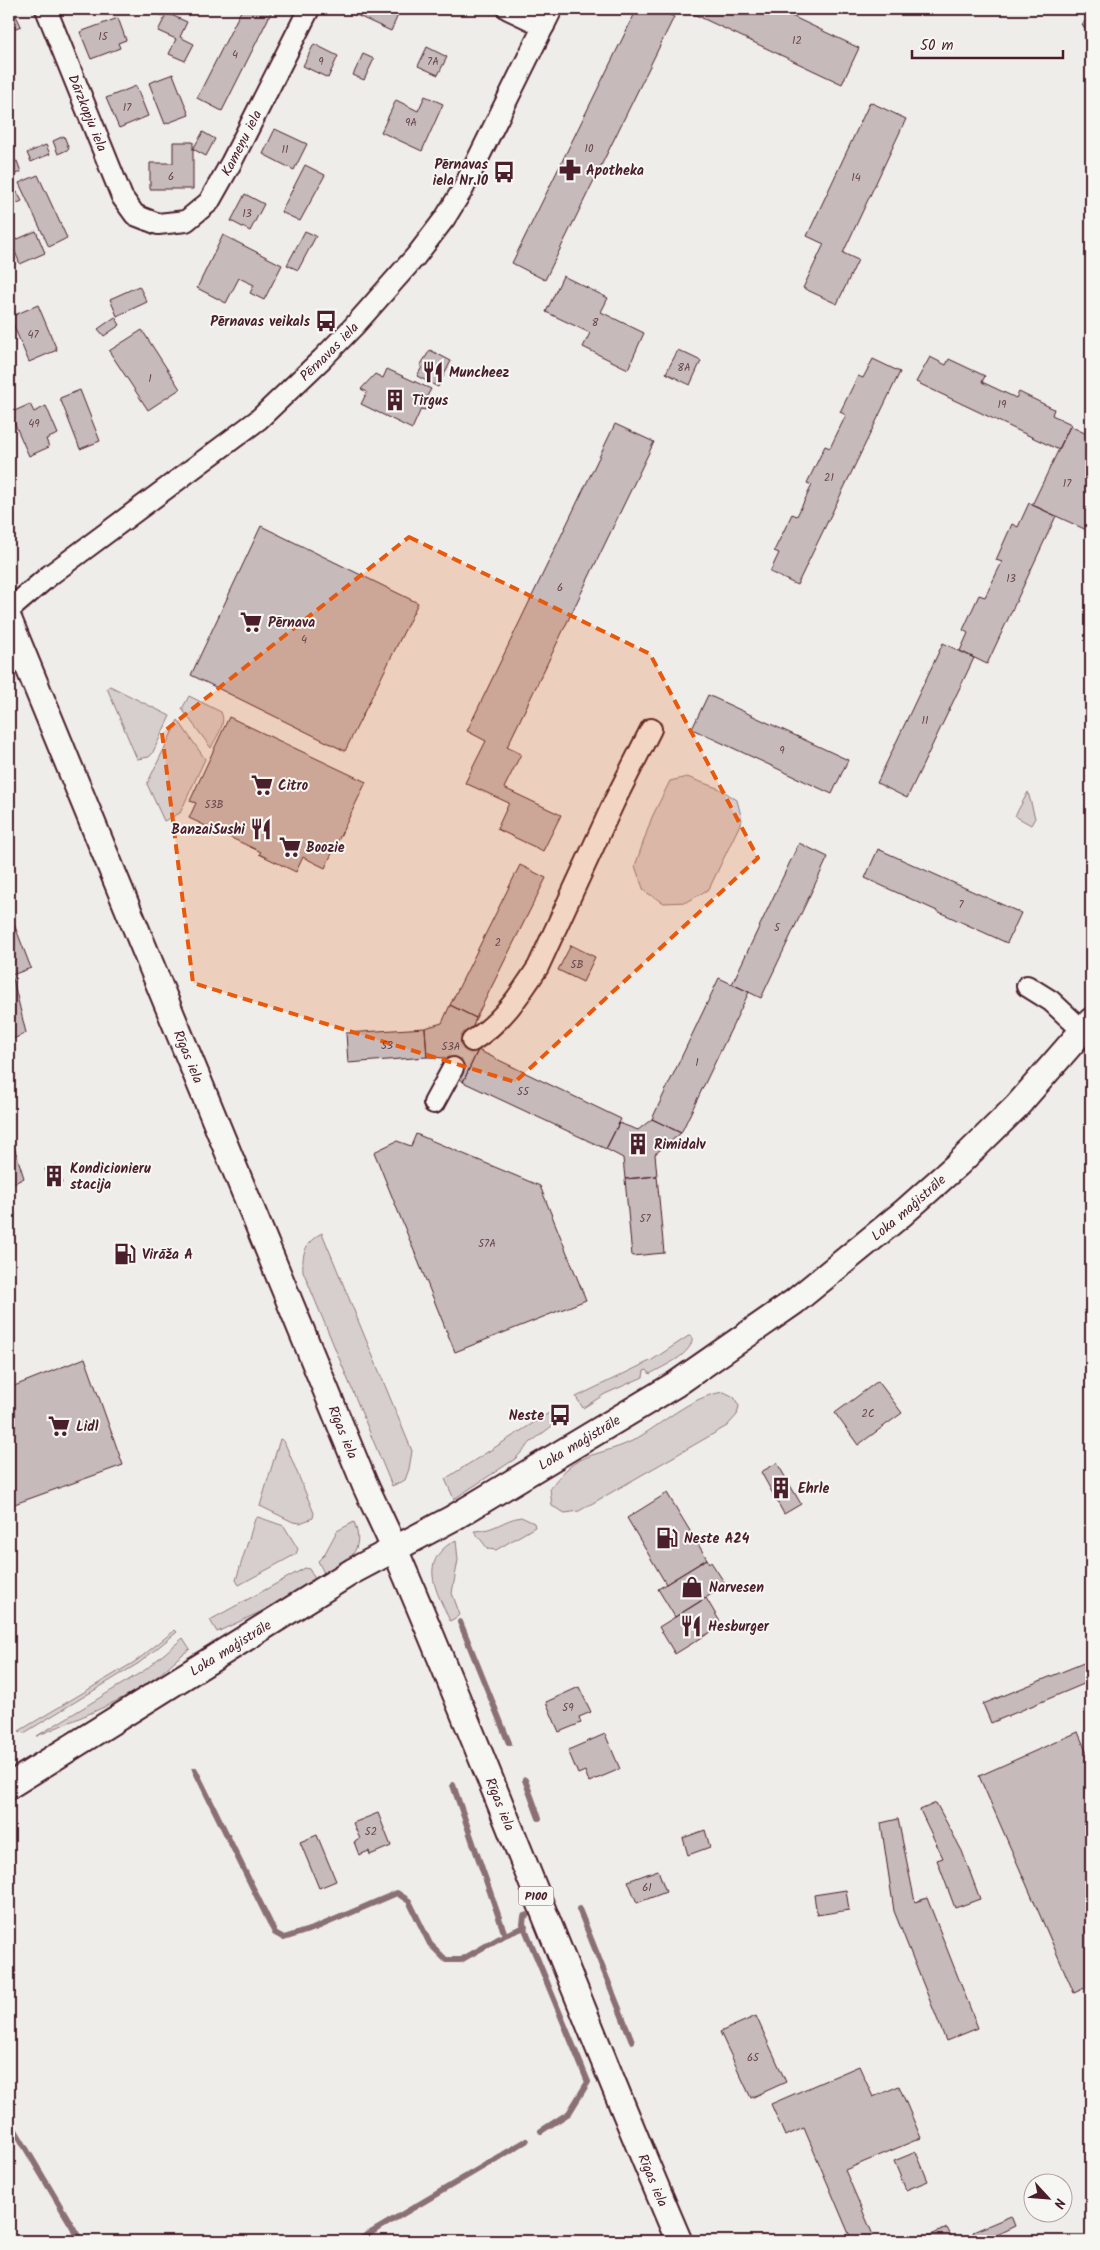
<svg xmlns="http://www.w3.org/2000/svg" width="1100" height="2250" font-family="Kalam,sans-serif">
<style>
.green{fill:#d7cfce;stroke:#90777c}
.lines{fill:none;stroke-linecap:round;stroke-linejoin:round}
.stream{stroke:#8a6f74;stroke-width:6}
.building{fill:#c6babb;stroke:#4a1f2b}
.minor-tunnel{stroke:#cec4c4;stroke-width:20;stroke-dasharray:20 10;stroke-linecap:butt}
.minor-casing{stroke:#4a1f2b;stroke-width:24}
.major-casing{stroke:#4a1f2b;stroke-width:29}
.minor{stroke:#f6f6f2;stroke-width:20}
.major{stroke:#f6f6f2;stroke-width:25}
.marked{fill:#e8590c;fill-opacity:0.2;stroke:#e8590c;stroke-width:4;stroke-dasharray:10 6;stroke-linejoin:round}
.labels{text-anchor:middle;stroke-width:4;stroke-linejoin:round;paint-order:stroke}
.number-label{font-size:11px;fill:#69464f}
.shield{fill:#f6f6f2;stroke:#7e6067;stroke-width:1}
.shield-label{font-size:12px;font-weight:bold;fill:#4a1f2b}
.street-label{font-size:14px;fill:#4a1f2b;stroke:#f6f6f2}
.poi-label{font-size:14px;font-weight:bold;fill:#4a1f2b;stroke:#f6f6f2;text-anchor:start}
</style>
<rect width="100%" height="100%" fill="#efedea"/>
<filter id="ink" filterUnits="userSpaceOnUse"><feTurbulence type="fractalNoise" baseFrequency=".02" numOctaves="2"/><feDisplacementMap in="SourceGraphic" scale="10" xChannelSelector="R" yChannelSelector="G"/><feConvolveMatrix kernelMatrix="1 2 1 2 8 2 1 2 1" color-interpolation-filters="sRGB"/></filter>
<g filter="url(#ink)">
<path class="green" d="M110 686 170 716 152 754 149 757 137 759 107 688Z
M189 696 221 712C227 724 216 737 211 748L182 709Z
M178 720 205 759 180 813 164 821 147 784Z
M687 777 720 789 737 800 742 820 709 889 687 902 664 903 644 891 635 866 652 817 670 781Z
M1028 792 1035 818 1031 825 1015 816Z
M322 1233 412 1451 409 1469 405 1480 392 1486 303 1271C302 1253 305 1242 322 1233Z
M690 1335 692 1336C695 1354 663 1366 650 1374L647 1370 644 1371 643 1377 605 1394 583 1408 576 1397 652 1360Z
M724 1392 734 1397 739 1406 737 1415 727 1426 579 1511 565 1513 552 1506 550 1488C558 1478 566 1468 578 1461 595 1452 615 1450 632 1441 662 1425 690 1396 724 1392Z
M549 1413 556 1423 531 1442 515 1459 454 1499 445 1479Z
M280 1439 284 1441 314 1513 313 1518 300 1523 293 1522 260 1506Z
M258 1517 284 1526 298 1549 296 1554 239 1585 236 1580 255 1519Z
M521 1517 534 1523 535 1527 496 1550 488 1549 474 1531C495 1531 502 1520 521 1517Z
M354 1522C366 1551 347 1562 326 1577L318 1561 324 1555 337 1531Z
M456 1540 458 1560 452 1593 460 1615 450 1621C436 1590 417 1561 456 1540Z
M305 1568 309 1569 317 1582 288 1599 217 1632 210 1620Z
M175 1630 177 1632 139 1663 24 1733 19 1731 136 1661Z
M183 1638 190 1649C173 1660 161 1676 145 1685 112 1706 73 1720 37 1736L145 1670Z"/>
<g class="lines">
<path class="stream" d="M460 1622 509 1743
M195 1770 275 1933 284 1938 315 1928 397 1893 409 1901 430 1944 446 1960H461L505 1935 525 1927
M525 1780 539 1818
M453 1785 505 1935
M579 1909 632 2041
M527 1915 524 1916 523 1924 588 2082 569 2113 541 2131
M9 2120 81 2241
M357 2241 526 2141"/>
</g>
<path class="building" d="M9 9H13L21 26 9 31Z
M149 9H172L169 14 187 22 180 37 194 44 185 61 169 54 176 39 158 31 165 17Z
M242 9H273L222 111 197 98Z
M343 9H385L398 15 391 31Z
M637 9H657L674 17 545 280 512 263Z
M683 9H777L859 48 842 84Z
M1081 9H1091V37L1082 24 1089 19Z
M118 18 126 40 118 43 120 48 91 59 80 32Z
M314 44 338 56 328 78 303 66Z
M427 47 447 57 438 75 418 66Z
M363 54 374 59 364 80 353 75Z
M173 74 189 115 165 124 149 83Z
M136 86 148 116 119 128 106 98Z
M425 96 443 104 422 151 381 132 396 100 418 111Z
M870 102 906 119 843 253 858 260 837 304 803 288 824 244 807 236Z
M275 129 307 144 294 170 263 154Z
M203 132 215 139 206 156 193 149Z
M64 136 69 149 58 154 53 141Z
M173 142H193V189H150V163H173Z
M46 145 50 154 31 162 27 153Z
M17 161 21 172 10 176 9 164Z
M305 165 325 175 300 221 281 212Z
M38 175 67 238 49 247 19 183Z
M17 192 22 201 9 207V196Z
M245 194 264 204 250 231 231 221Z
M36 231 45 253 20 264 11 242Z
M305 231 316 236 298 270 287 265Z
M223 235 282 265 264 300 250 293 254 285 239 278 226 303 197 288Z
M563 276 608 298 601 312 644 333 628 369 583 347 590 333 546 312Z
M139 286 147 302 117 316 110 299Z
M38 305 57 350 29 362 10 317Z
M115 317 120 325 104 336 98 329Z
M142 330 180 389 148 410 109 351Z
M430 350 451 361 438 387 417 376 422 367 420 366Z
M678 350 701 361 690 385 666 373Z
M930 357 946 365 949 359 985 376 982 382 1016 398 1019 392 1054 409 1052 415 1071 424 1059 450 916 382Z
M873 359 900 372 797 585 770 572 779 553 774 551 792 514 797 516 812 485 807 483 825 446 830 448 846 415 840 412 858 376 863 378Z
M387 369 431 389 426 398 429 402 425 410 421 409 412 429 361 404 367 392 361 389 375 374 383 378Z
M80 390 100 441 80 449 60 398Z
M30 404 34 412 46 406 58 434 46 439 49 447 29 456 10 413Z
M615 424 654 442 507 747 521 754 504 788 561 815 543 851 497 829 509 803 465 783 486 741 467 731Z
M1070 426 1091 436V532L1032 505Z
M1029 503 1056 516 987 664 960 651 968 633 963 630 979 595 985 597 1002 562 996 560 1012 524 1018 527Z
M261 526 418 603 345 751 191 675Z
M943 643 974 658 907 798 877 783Z
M708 695 848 760 832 794 692 729Z
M229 717 366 782 325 868 303 857 296 872 259 854 261 852 189 818 196 803 190 801Z
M799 843 828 857 761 998 732 984Z
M878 849 1021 913 1007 943 865 878Z
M520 865 546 878 476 1018 450 1005Z
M9 911 31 968 12 975 26 1033 9 1041Z
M571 945 595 957 583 982 558 970Z
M719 978 749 992 681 1133 652 1119Z
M450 1005 476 1018 469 1037 478 1050 463 1082 446 1058 427 1057 425 1028 442 1023Z
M425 1028 427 1057 348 1063 346 1033Z
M478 1050 621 1119 606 1149 463 1082Z
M652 1119 681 1133 655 1154 657 1176 625 1179 623 1158 606 1149 619 1123 638 1130Z
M9 1131 24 1178 9 1186Z
M416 1134 540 1186 586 1300 455 1352 374 1152 397 1141 411 1146Z
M56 1165 62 1183 52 1187 45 1169Z
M657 1176 664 1253 632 1256 625 1179Z
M85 1358 123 1465 9 1506V1388Z
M878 1381 902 1413 858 1445 835 1413Z
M777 1463 801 1504 784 1514 761 1472Z
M667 1493 707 1559 666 1584 627 1518Z
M707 1559 709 1563 711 1562 726 1585 675 1617 658 1589Z
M706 1598 722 1625 675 1654 659 1627Z
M1091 1660V1681L991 1723 983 1704Z
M579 1687 591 1712 579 1717 581 1723 559 1732 546 1702Z
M1078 1732 1091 1763V1985L1074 1993 979 1776Z
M605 1734 620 1769 589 1782 585 1771 578 1774 568 1750Z
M936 1803 962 1851 980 1899 955 1908 937 1860 943 1858 920 1810Z
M378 1813 391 1846 370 1855 369 1851 359 1855 354 1842 360 1839 353 1823Z
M898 1819 915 1902 927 1898 978 2028 946 2041 894 1911 881 1823Z
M705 1830 710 1847 688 1855 683 1838Z
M317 1835 336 1881 319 1888 300 1842Z
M658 1870 666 1892 637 1903 628 1881Z
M846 1890 849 1910 817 1915 814 1895Z
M756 2016 786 2082 751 2098 720 2032Z
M859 2066 873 2097 899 2086 921 2138 845 2170 873 2235 859 2241H852L804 2128 785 2136 771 2104Z
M916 2152 928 2181 906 2190 894 2161Z
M1011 2216 1015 2226 996 2235 998 2241H977L973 2232Z
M947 2228 954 2241H917Z"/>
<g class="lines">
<path class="minor-tunnel" d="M453 1068 472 1041"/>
<g class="minor-casing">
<g id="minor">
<path id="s1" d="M46 9 122 197 135 215 158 224 186 221 209 202 231 163 309 9"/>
<path d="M508 9 544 26"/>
<path id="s2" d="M9 610 50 575 258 420 322 359 354 326 416 256 445 218 463 189 552 9"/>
<path d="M1027 986 1051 1001 1083 1031"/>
<path d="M472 1041C501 1023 520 995 538 967L614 802 651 729"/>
<path d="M434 1103 453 1068"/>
</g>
</g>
<g class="major-casing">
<g id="major">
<path id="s3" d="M9 620 365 1485C375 1507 386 1529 396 1552 494 1780 581 2013 679 2241"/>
<path id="s4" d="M9 1786 353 1571 453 1518 676 1384 794 1302 903 1213 958 1164 1017 1106 1091 1021"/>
</g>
</g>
<use href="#minor" class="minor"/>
<use href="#major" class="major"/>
</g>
</g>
<path class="marked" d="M409 537 650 654 758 858 515 1082 193 983 162 733Z"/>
<defs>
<g id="pharmacy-bare" transform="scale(1.725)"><path d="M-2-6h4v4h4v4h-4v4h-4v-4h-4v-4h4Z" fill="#4a1f2b" stroke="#f6f6f2" stroke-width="2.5" paint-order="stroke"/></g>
<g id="bus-bare" transform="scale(1.725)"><path d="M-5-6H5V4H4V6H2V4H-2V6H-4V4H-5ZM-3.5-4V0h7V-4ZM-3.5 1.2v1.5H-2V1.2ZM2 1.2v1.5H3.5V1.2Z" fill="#4a1f2b" stroke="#f6f6f2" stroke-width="2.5" paint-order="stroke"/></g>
<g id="restaurant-bare" transform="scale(1.725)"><path d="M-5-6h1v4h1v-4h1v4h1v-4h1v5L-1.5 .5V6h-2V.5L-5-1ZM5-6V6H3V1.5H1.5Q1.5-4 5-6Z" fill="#4a1f2b" stroke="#f6f6f2" stroke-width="2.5" paint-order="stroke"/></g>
<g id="building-bare" transform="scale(1.725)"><path d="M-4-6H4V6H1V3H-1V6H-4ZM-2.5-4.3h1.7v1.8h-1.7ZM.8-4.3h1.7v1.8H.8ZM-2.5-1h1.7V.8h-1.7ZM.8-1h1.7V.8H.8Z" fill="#4a1f2b" stroke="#f6f6f2" stroke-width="2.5" paint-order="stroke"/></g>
<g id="supermarket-bare" transform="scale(1.725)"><path d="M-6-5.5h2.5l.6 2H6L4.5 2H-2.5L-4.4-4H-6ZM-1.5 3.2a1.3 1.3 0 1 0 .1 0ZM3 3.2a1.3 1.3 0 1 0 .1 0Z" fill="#4a1f2b" stroke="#f6f6f2" stroke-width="2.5" paint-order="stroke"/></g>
<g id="fuel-bare" transform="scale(1.725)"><path d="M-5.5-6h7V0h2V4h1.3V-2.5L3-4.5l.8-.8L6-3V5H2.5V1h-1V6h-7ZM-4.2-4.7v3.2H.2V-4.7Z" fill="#4a1f2b" stroke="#f6f6f2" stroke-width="2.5" paint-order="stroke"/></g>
<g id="shop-bare" transform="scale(1.725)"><path d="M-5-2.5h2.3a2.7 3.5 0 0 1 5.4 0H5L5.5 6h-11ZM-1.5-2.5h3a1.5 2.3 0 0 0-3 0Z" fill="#4a1f2b" stroke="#f6f6f2" stroke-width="2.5" paint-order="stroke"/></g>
</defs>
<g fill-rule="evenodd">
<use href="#pharmacy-bare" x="570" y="170"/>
<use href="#bus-bare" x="504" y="172"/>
<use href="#bus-bare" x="326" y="321"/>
<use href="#restaurant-bare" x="433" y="372"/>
<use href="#building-bare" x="395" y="400"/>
<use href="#supermarket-bare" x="251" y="622"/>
<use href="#supermarket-bare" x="262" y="785"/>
<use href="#restaurant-bare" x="261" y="829"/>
<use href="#supermarket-bare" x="290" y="847"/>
<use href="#building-bare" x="638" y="1144"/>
<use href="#building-bare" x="54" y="1176"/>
<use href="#fuel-bare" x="125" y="1254"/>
<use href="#bus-bare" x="560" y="1415"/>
<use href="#supermarket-bare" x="59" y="1426"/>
<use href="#building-bare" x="781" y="1488"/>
<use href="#fuel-bare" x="667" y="1538"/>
<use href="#shop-bare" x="692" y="1587"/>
<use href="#restaurant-bare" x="691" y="1626"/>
</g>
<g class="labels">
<g class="number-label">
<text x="103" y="40">15</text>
<text x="797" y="44">12</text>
<text x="235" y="58">4</text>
<text x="321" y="65">9</text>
<text x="433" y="65">7A</text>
<text x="127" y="111">17</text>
<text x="411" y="126">9A</text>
<text x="589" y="152">10</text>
<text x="285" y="153">11</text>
<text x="171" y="180">6</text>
<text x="856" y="181">14</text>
<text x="247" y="217">13</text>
<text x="595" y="326">8</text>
<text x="33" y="338">47</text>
<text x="684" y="371">8A</text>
<text x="150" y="382">1</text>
<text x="1002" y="408">19</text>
<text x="34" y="427">49</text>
<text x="829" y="481">21</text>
<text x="1067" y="487">17</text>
<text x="1011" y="582">13</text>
<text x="560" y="591">6</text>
<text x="304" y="643">4</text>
<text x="925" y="724">11</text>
<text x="782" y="754">9</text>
<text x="214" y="808">53B</text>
<text x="961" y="908">7</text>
<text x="777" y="931">5</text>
<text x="498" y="946">2</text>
<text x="577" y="968">5B</text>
<text x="387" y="1049">53</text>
<text x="451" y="1050">53A</text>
<text x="697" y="1066">1</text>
<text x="523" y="1095">55</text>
<text x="645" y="1222">57</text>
<text x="487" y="1247">57A</text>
<text x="868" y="1417">2C</text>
<text x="568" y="1711">59</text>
<text x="371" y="1835">52</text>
<text x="647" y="1891">61</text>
<text x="753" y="2061">65</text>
</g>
<rect class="shield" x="518.5" y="1886.5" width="35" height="19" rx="4"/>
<g class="shield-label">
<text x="536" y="1900">P100</text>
</g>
<g class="street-label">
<text dy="5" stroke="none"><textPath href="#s1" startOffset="112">Dārzkopju iela</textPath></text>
<text dy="5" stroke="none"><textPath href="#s1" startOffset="375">Kameņu iela</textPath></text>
<text dy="5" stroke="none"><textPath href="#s2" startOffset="412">Pērnavas iela</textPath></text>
<text dy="5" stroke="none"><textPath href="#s3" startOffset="472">Rīgas iela</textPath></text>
<text dy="5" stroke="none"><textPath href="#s4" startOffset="1071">Loka maģistrāle</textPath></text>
<text dy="5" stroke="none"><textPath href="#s3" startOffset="878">Rīgas iela</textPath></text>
<text dy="5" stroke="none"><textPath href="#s4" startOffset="666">Loka maģistrāle</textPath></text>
<text dy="5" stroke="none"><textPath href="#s4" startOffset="261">Loka maģistrāle</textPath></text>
<text dy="5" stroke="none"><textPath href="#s3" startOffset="1282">Rīgas iela</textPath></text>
<text dy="5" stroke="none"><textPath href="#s3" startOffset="1688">Rīgas iela</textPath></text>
</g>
<g class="poi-label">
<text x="488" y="169" text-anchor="end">Pērnavas<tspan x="488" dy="16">iela Nr.10</tspan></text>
<text x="586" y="175">Apotheka</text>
<text x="310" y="326" text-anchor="end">Pērnavas veikals</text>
<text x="449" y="377">Muncheez</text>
<text x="412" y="405">Tirgus</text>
<text x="268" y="627">Pērnava</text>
<text x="278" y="790">Citro</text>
<text x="245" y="834" text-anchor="end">BanzaiSushi</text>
<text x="306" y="852">Boozie</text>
<text x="654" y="1149">Rimidalv</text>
<text x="70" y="1173">Kondicionieru<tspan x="70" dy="16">stacija</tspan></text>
<text x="142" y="1259">Virāža A</text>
<text x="544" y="1420" text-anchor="end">Neste</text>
<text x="76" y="1431">Lidl</text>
<text x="798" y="1493">Ehrle</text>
<text x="684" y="1543">Neste A24</text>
<text x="709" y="1592">Narvesen</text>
<text x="708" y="1631">Hesburger</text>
</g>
</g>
<rect width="1100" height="2250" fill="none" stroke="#f6f6f2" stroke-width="30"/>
<rect x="15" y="15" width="1070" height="2220" fill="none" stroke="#4a1f2b" stroke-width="2" filter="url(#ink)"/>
<g transform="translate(1048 2198) rotate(116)"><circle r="24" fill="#f6f6f2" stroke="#b1a0a2"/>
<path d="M0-4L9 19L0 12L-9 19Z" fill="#4a1f2b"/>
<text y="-8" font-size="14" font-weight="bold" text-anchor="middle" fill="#4a1f2b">N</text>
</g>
<path d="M912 50v8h151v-8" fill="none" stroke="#4a1f2b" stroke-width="2.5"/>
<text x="920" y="50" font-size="15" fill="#4a1f2b" stroke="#f6f6f2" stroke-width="4" paint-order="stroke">50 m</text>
</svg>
